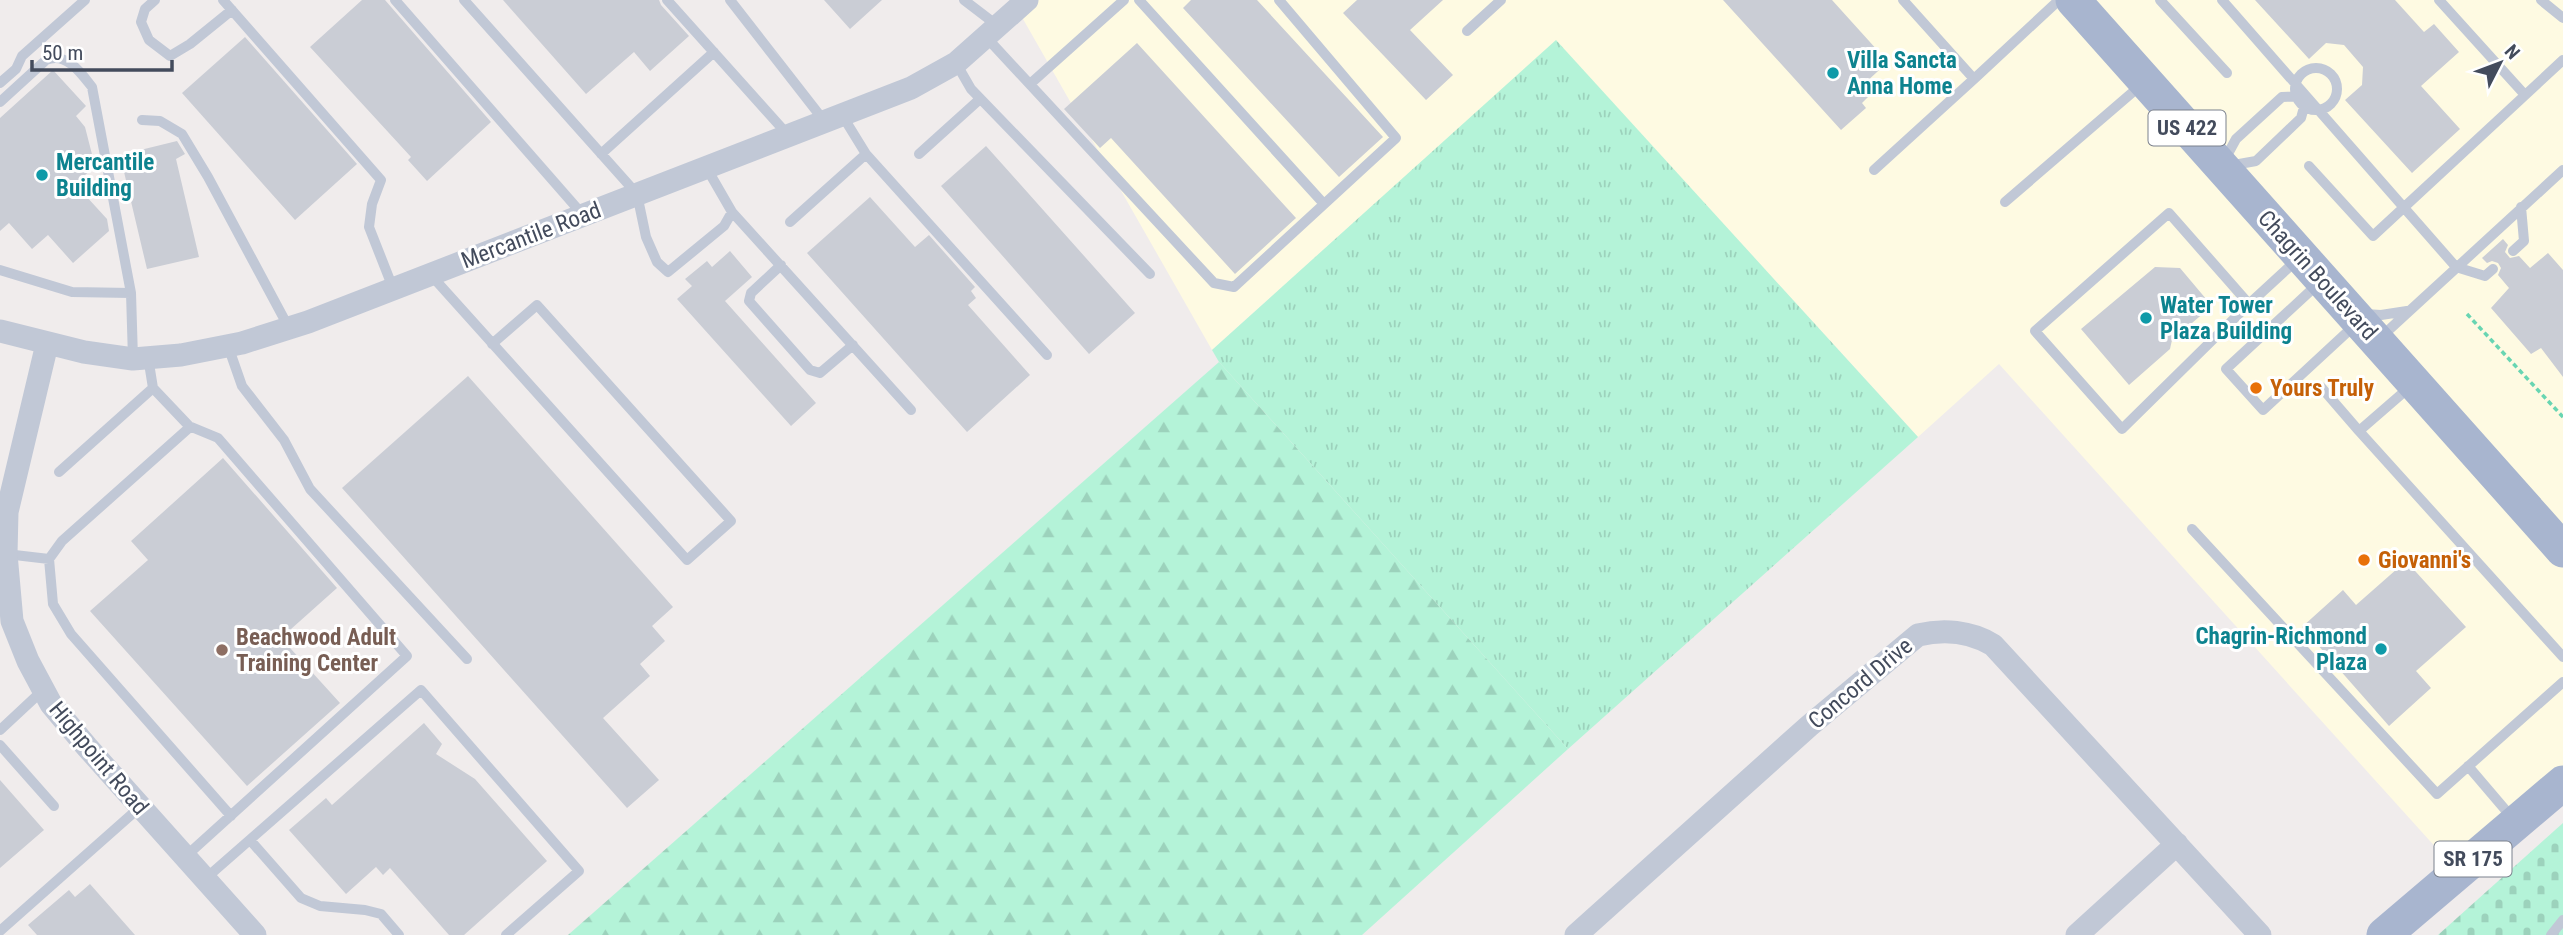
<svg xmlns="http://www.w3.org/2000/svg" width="2563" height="935" font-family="'Roboto Condensed',sans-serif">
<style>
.commercial{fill:#fefae2}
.grass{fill:url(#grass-tufts)}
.forest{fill:url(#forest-firs)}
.cemetery{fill:url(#cemetery-stones)}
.building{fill:#cacdd5}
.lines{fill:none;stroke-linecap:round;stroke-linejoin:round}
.path{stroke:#68d5b2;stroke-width:3.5;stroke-dasharray:5 3.5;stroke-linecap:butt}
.service{stroke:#c1c8d6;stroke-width:10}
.minor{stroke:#c1c8d6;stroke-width:23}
.primary{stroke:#a8b5cf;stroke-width:35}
.culture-dot{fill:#0f9aa8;stroke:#fff;stroke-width:2.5}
.food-dot{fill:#e8710a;stroke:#fff;stroke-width:2.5}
.education-dot{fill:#8d6e63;stroke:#fff;stroke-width:2.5}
.labels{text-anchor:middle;stroke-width:6;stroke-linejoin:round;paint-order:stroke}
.shield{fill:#fff;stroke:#7b818d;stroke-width:2}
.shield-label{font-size:21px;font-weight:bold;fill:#434b5c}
.culture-label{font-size:23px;font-weight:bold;fill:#0d838f;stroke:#fff;text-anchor:start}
.street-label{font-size:23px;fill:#434b5c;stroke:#fff}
.food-label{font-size:23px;font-weight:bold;fill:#c56008;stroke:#fff;text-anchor:start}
.education-label{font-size:23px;font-weight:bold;fill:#785e54;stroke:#fff;text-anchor:start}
</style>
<defs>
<pattern id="grass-tufts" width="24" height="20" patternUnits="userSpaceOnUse" patternTransform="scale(1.75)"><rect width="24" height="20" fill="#b4f3d8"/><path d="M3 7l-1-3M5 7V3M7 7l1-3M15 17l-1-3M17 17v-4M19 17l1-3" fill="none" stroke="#9cd2bc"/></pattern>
<pattern id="forest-firs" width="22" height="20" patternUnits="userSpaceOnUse" patternTransform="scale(1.75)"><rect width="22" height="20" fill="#b4f3d8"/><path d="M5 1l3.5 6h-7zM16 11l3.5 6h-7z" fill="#9cd2bc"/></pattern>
<pattern id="cemetery-stones" width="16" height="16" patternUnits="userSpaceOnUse" patternTransform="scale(1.75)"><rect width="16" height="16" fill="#b4f3d8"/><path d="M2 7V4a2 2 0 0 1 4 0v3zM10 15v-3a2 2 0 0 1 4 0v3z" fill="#9cd2bc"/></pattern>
</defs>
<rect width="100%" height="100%" fill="#f0ecec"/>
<path class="commercial" d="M1024 0H2563V783L2458 872 1999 364 1918 437 1556 41 1212 350 1023 19Z"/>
<path class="grass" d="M1556 40 1918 437 1568 749 1219 362 1212 350Z"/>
<path class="forest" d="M1219 362 1568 749 1362 935H568Z"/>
<path class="cemetery" d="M2563 823V935H2438Z"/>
<path class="building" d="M362 0H385L491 122 427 181 408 160 411 157 310 47Z
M503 0H659L661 5 689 36 650 71 634 52 586 94Z
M824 0H882L850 29Z
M1191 0H1257L1383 137 1339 177 1183 8Z
M1357 0H1443L1410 30 1453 75 1426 100 1343 13Z
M1723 0H1832L1888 62 1865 83 1873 92 1862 103 1866 108 1841 130Z
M2255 0H2395L2424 32 2434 24 2459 52 2421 86 2460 129 2412 173 2345 100 2362 85 2363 67 2344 45 2326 43 2309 59Z
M245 37 357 164 295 220 182 93Z
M1137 43 1296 218 1235 274 1111 138 1100 148 1064 109Z
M53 70 86 106 76 116 85 127 95 166 75 184 107 219 109 231 73 263 48 235 32 249 9 223 0 231V118Z
M177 141 185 154 176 159 199 257 147 269 120 155Z
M986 146 1135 313 1089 354 941 186Z
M870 197 915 247 929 235 975 287 971 291 976 298 968 305 1030 375 967 432 807 253Z
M2503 239 2508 245 2505 252 2510 258 2519 256 2530 268 2548 253 2563 270V377L2541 348 2531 354 2491 308 2509 288 2498 275 2501 268 2498 263 2492 261 2487 263 2482 258Z
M730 251 752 277 725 301 816 403 791 426 677 299 692 286 685 279 707 261 712 267Z
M2155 267 2180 268 2212 306 2172 340 2170 349 2129 385 2081 329Z
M468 376 673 607 652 626 665 641 640 664 650 676 603 718 659 780 627 808 342 488Z
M223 458 337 588 281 638 340 703 247 786 90 611 148 560 131 541Z
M2406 561 2466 627 2416 671 2431 688 2389 726 2302 627 2343 590 2356 605Z
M424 723 442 744 436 754 475 779 547 861 464 935H449L390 868 383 875 376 867 346 894 289 830 326 798 332 805Z
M0 780 44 830 0 868Z
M90 884 135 935H37L28 925 69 890 75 897Z"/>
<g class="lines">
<path class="path" d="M2467 314 2563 417"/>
<path class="service" d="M155 0 145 9 141 22 149 40 170 56 190 44 232 10
M223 0 381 180 372 204 369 227 393 288
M395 0 583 215
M464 0 637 194 646 237 657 262 668 272 724 226 732 212 706 167
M667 0 788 135
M730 0 825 122
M964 0 998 26
M1139 0 1324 204
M1903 0 1974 79 2059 0
M2160 0 2227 73
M2222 0 2456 267 2485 276 2493 269
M2439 0 2525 95
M2541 0 2563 18
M1467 31 1501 0
M986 37 1214 283 1234 287 1396 138 1279 0
M956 63 971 89 1150 274
M2295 89a21 21 0 1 1 42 0a21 21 0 1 1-42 0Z
M0 83 16 69 22 56 85 0
M1030 84 1124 0
M0 102 46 60C66 51 81 73 92 87L131 293
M842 115 866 154 1047 355
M142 120 160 121 182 134 208 177 289 328
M601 154 714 52
M919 154 980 99
M2224 161 2236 139 2282 97 2301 96
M2228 166 2256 161 2301 118 2306 100
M2309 166 2373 236 2563 60
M1874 170 1974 79
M2005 202 2141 85
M732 212 911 410
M790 222 866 154
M2513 251 2524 241 2521 207
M781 265 751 293 749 301 810 370 820 373 853 345
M0 270 72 292 131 293 133 359
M430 274 687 560 731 521 537 305 492 344
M2320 282 2226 369 2263 410 2356 324
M2249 304 2122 429 2035 331 2169 213 2249 304 2299 258
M2365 314 2381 315 2407 311
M2380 338 2563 170
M228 346 242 386 284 440 310 489 467 659
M2412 385 2359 431 2563 657
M2321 387 2359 431
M59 472 153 388
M2192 529 2437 794 2563 682
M6 554 49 559 62 541 190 427 153 388 148 357
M49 559 53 604 71 634 231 816
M0 730 43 690
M0 745 54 806
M2468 766 2514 820
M250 840 301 898 320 906 365 910 381 914 399 935
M185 857 407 656 218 438 189 426
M205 879 421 690 579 871 506 935
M0 931 140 807
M2551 935 2563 920"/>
<path class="minor" d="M0 331 84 352 133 359 181 355 242 343 308 322 911 88 956 63 1027 0
M47 344 7 512 6 554 12 621 28 661 51 704 87 747 255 935
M1576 935 1809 726 1918 635C1943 629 1970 631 1993 645L2260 935
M2077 935 2177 844"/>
<path class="primary" d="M2073 0 2563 550
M2384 935 2563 783"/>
</g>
<g class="culture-dot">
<circle cx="1833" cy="73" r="7"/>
<circle cx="42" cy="175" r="7"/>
<circle cx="2146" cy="318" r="7"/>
<circle cx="2381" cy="649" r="7"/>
</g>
<g class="food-dot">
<circle cx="2256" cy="388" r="7"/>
<circle cx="2364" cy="560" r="7"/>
</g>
<circle class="education-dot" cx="222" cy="650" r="7"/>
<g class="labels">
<g class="shield">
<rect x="2148.5" y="110.5" width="77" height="35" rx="5"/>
<rect x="2434.5" y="841.5" width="77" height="35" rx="5"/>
</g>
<g class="shield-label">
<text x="2187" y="135">US 422</text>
<text x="2473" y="866">SR 175</text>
</g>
<g class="culture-label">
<text x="1847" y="68">Villa Sancta<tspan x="1847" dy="26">Anna Home</tspan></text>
<text x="56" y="170">Mercantile<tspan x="56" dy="26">Building</tspan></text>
<text x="2160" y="313">Water Tower<tspan x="2160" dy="26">Plaza Building</tspan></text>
<text x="2367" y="644" text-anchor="end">Chagrin-Richmond<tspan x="2367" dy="26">Plaza</tspan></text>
</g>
<g class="street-label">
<text transform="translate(531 235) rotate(-21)" y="8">Mercantile Road</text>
<text transform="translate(2318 275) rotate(48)" y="8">Chagrin Boulevard</text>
<text transform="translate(1860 683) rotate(-40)" y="8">Concord Drive</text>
<text transform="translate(99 758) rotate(50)" y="8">Highpoint Road</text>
</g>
<g class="food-label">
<text x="2270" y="396">Yours Truly</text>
<text x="2378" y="568">Giovanni's</text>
</g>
<g class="education-label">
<text x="236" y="645">Beachwood Adult<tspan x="236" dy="26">Training Center</tspan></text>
</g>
</g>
<g transform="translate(2500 63) rotate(48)" stroke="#ffffff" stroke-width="5" paint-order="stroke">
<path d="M0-5L12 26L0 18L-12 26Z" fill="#434b5c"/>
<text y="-10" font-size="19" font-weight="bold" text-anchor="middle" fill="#434b5c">N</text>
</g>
<path d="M32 60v10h140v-10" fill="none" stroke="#434b5c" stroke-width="3.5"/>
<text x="42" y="60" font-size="21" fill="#434b5c" stroke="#ffffff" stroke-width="5" paint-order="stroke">50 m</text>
</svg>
